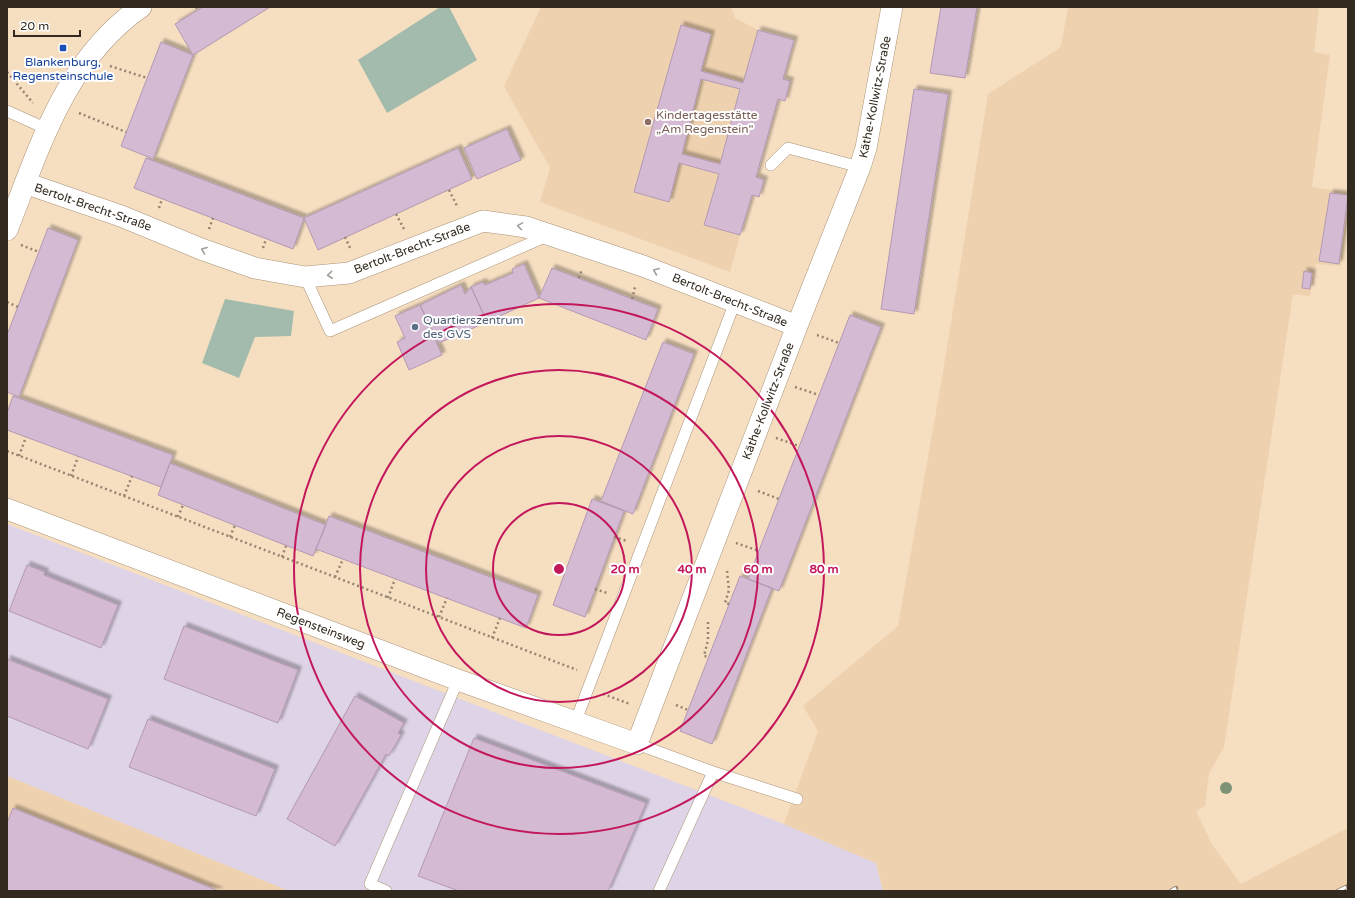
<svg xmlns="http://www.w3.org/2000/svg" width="1355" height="898" font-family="'Varela Round',sans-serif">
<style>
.commercial{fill:#dfd3e7}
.built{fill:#eed1ae}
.green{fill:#a2bbac}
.building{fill:#d5bad4;stroke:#b399b3;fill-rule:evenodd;filter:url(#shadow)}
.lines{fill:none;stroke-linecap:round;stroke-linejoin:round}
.service-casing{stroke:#aa9479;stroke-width:12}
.minor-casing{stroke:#aa9479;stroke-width:22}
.path{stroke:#958470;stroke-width:2.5;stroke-dasharray:2 3;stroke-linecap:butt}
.service{stroke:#fff;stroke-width:11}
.minor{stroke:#fff;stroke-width:21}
.rail-casing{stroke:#978672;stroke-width:4.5}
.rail{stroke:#fff;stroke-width:3;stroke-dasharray:9;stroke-linecap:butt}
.tree{fill:#7e9376}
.oneway{stroke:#a39f9a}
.ring{fill:none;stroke:#c2185b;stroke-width:2}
.transit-dot{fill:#1a4fb4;stroke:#fff;stroke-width:1.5}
.education-dot{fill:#8d6e63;stroke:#fff;stroke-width:1.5}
.service-dot{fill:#5c6f8a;stroke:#fff;stroke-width:1.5}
.labels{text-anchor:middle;stroke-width:4;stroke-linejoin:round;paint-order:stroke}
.transit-label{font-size:12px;fill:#164399;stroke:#fff}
.street-label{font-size:12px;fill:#332a1f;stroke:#fff}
.education-label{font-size:12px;fill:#785e54;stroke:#fff;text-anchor:start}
.service-label{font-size:12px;fill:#4e5e75;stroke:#fff;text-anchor:start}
.centre{fill:#c2185b;stroke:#fff;stroke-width:2}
.ring-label{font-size:12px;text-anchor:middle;font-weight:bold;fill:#c2185b;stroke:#fff;stroke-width:4;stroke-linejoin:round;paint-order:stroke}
</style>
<defs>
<filter id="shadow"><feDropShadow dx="3.5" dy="-3.5" stdDeviation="1" flood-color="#0004"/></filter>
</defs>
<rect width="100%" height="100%" fill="#f6dec1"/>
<path class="commercial" d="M7 524 784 824 876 863 883 891H289L7 776Z"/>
<path class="built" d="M541 7H731L735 18 758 30 794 40 783 79 790 81 785 101 778 99 756 177 764 180 759 197 751 195 730 272 540 202 550 168 504 86Z
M1068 7H1319L1314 52 1330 55 1312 187 1348 193V216L1341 266 1316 264 1310 296 1293 294 1224 747 1209 773 1205 806 1196 811 1213 846 1241 884 1348 828V891H883L876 863 784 824 818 731 803 706 898 626 942 378 988 94 1061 47Z
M7 776 289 891H7Z"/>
<path class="green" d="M440 7H449L477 60 387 113 358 60Z
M225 299 294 311 291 336 255 337 239 378 202 363Z"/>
<path class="building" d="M203 7H270L193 55 175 24Z
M941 7H977L965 78 930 73Z
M681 25 711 34 701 71 743 83 758 30 794 40 783 79 790 81 785 101 778 99 756 177 764 180 759 197 752 195 740 235 704 225 719 174 679 163 669 202 634 192ZM701 79 740 89 720 164 682 154Z
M161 42 193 55 153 159 121 146Z
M914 89 948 94 914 314 881 309Z
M507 129 521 160 477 179 464 148Z
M458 148 472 179 318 250 304 218Z
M146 158 304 218 293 249 134 188Z
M1330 193 1348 195 1339 264 1319 261Z
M48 228 78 240 19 397 7 392V335Z
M524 264 539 298 487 322 471 287 483 282 485 285 513 273 512 269Z
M552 268 658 309 646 340 539 298Z
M1304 271 1312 273 1310 289 1302 288Z
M461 285 465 294 471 287 487 322 439 343 420 305Z
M420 305 442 355 409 370 397 342 405 338 395 316Z
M850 315 881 327 779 591 748 579Z
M663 342 694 354 633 514 601 501Z
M13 396 173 455 161 487 7 430V413Z
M170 463 326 525 313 556 158 495Z
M592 499 624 511 585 617 553 605Z
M329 516 538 595 526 628 316 549Z
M27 565 45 572 44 575 118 605 101 648 9 611Z
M740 576 772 588 712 744 680 731Z
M184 626 298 670 278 723 164 679Z
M7 659 108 699 88 749 7 716Z
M355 696 404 723 398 733 401 735 389 756 386 754 335 846 287 819Z
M148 719 275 769 256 816 129 767Z
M474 738 646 803 608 891H459L418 876Z
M13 808 219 891H7V823Z"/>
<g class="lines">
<g class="service-casing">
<path id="service" d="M7 111 47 129
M771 165 788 148 860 167
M305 277 330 331 547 236
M575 723 735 302
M637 744 713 772 797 799
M386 891 370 884 458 680
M659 891 713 772"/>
</g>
<g class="minor-casing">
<path id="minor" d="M25 183 121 216 201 249 255 268 305 277 349 273 483 221 526 227 643 266 797 326
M7 230C40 147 64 61 141 7
M7 509 458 680 637 744 797 326 860 167 866 148 892 7"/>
</g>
<path class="path" d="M196 7 198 10
M110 66 147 78
M7 72 33 103
M79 113 126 132
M449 190 458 208
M159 208 162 199
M396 214 404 229
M209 229 213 218
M345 237 351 250
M21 245 39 252
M263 248 266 239
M579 278 582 269
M632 299 635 287
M7 302 18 307
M817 335 839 343
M795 387 819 395
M776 438 799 446
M7 451 577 670
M19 456 26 437
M71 476 78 457
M758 491 779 499
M124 496 132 476
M178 517 183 505
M230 537 235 525
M614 537 627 541
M736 543 759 551
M282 557 286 546
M727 571 729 590 725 603 729 604
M335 577 343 559
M595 589 607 593
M388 598 395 579
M439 617 447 598
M708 622V640L704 656 709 657
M492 638 500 618
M603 694 630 704
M676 705 688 710"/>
<use href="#service" class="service"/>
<use href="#minor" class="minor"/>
<g class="rail-casing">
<path id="rail" d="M1171 891 1176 888
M1338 891 1348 886"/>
</g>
<use href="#rail" class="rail"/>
</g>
<circle class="tree" cx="1226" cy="788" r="6"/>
<defs><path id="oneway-chevron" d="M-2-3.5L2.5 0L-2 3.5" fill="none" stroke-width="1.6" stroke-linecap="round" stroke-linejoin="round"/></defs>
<g class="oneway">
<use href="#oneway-chevron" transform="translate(520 226) rotate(-171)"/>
<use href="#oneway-chevron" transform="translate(204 250) rotate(-159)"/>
<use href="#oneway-chevron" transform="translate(656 271) rotate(-158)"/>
<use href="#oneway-chevron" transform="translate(330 275) rotate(174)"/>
</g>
<g class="ring">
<circle cx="559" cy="569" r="66"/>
<circle cx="559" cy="569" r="133"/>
<circle cx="559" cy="569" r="199"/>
<circle cx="559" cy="569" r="265"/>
</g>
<rect class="transit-dot" x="59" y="44" width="8" height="8" rx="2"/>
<circle class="education-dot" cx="648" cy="122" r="4"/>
<circle class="service-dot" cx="415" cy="327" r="4"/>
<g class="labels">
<g class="transit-label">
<text x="63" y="66">Blankenburg,<tspan x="63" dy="14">Regensteinschule</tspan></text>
</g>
<g class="street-label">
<text transform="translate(875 97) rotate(-79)" y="4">Käthe-Kollwitz-Straße</text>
<text transform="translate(93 207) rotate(19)" y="4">Bertolt-Brecht-Straße</text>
<text transform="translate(412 248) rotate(-21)" y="4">Bertolt-Brecht-Straße</text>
<text transform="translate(730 300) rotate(22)" y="4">Bertolt-Brecht-Straße</text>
<text transform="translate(768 401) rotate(-69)" y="4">Käthe-Kollwitz-Straße</text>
<text transform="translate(321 628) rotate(21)" y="4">Regensteinsweg</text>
</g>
<g class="education-label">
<text x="656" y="119">Kindertagesstätte<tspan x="656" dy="14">„Am Regenstein"</tspan></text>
</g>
<g class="service-label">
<text x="423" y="324">Quartierszentrum<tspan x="423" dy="14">des GVS</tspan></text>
</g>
</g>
<circle cx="559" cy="569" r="6" class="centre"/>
<g class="ring-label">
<text x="625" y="573">20 m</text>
<text x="692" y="573">40 m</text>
<text x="758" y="573">60 m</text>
<text x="824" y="573">80 m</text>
</g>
<rect width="1355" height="898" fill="none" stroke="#332a1f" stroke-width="16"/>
<path d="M14 30v6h66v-6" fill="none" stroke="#332a1f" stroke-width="2"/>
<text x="20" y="30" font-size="12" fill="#332a1f" stroke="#ffffff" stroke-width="3" paint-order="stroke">20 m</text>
</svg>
